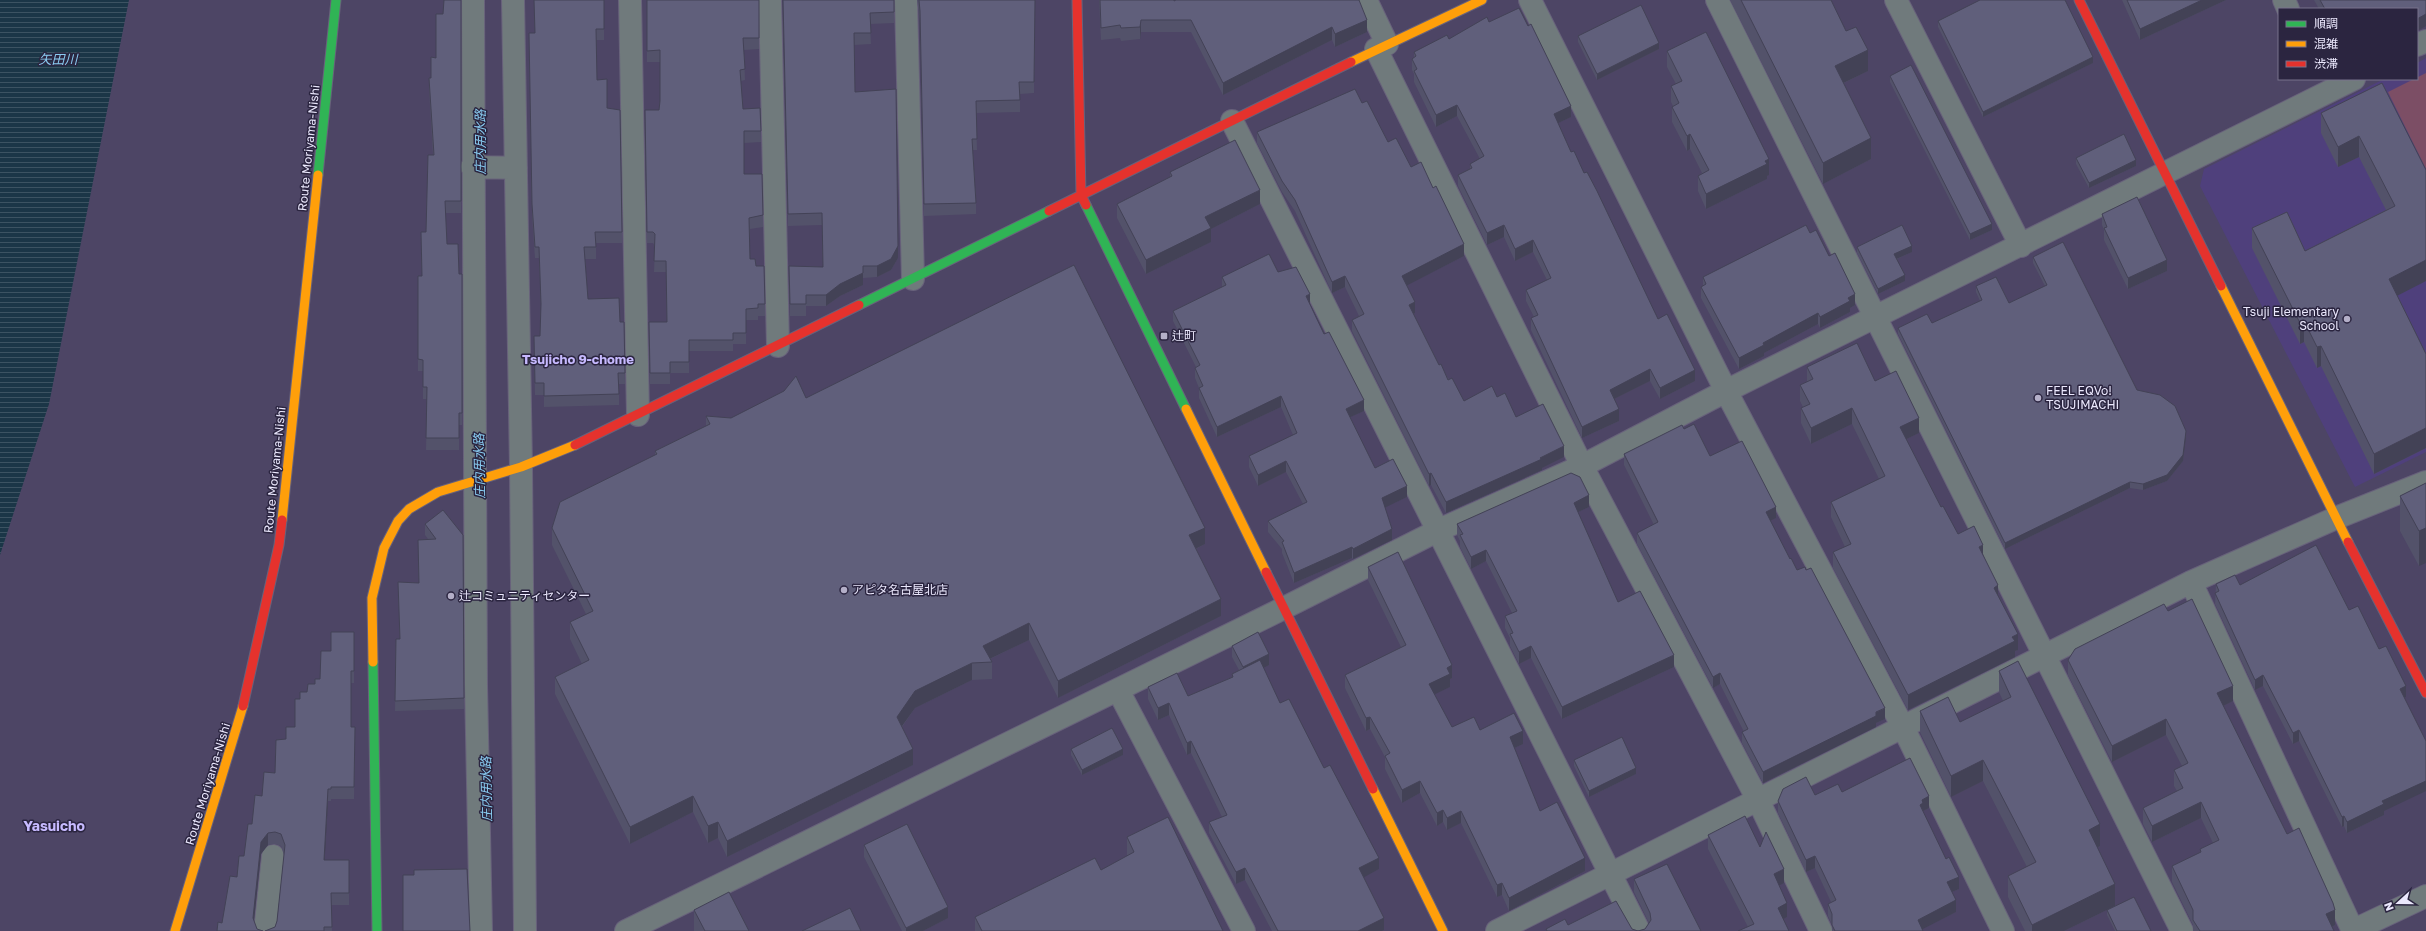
<svg xmlns="http://www.w3.org/2000/svg" width="2426" height="931" font-family="'Golos Text','Noto Sans JP',sans-serif">
<style>
.built{fill:#4f407c}
.green{fill:#7c4e65}
.water{fill:url(#water-rules)}
.lines{fill:none;stroke-linecap:round;stroke-linejoin:round}
.street-casing{stroke:#68627b;stroke-width:24}
.fast-casing{stroke:#68627b;stroke-width:11}
.slow-casing{stroke:#68627b;stroke-width:11}
.jam-casing{stroke:#68627b;stroke-width:11}
.street{stroke:#707a7c;stroke-width:22}
.fast{stroke:#30b455;stroke-width:9}
.slow{stroke:#ff9f0a;stroke-width:9}
.jam{stroke:#e5322d;stroke-width:9}
.wall{fill:#53526a}
.shaded-wall{fill:#434256}
.building{fill:#605f7b;stroke:#434256}
.poi-dot{fill:#b4afc8;stroke:#2b2540;stroke-width:1.5}
.labels{text-anchor:middle;stroke-width:3;stroke-linejoin:round;paint-order:stroke}
.street-label{font-size:12px;fill:#ebe8fd;stroke:#2b2540}
.poi-label{font-size:12px;fill:#ebe8fd;stroke:#2b2540;text-anchor:start}
.water-label{font-size:13px;font-style:italic;fill:#89ccf1;stroke:#2b2540}
.neighbourhood-label{font-size:13px;font-weight:bold;fill:#c7baff;stroke:#2b2540}
.quarter-label{font-size:14px;font-weight:bold;fill:#c7baff;stroke:#2b2540}
</style>
<defs>
<pattern id="water-rules" width="6" height="5" patternUnits="userSpaceOnUse"><rect width="6" height="5" fill="#1b3647"/><path d="M0 2.5h6" fill="none" stroke="#3c5362"/></pattern>
</defs>
<rect width="100%" height="100%" fill="#4d4565"/>
<path class="built" d="M2426 58V452L2355 487 2200 186 2204 169 2384 79H2417V63Z"/>
<path class="green" d="M2426 73V169L2388 92Z"/>
<path class="water" d="M0 0H129L49 404 0 555Z"/>
<g class="lines">
<g class="street-casing">
<path id="street" d="M473 0 476 685 481 931
M513 0 521 467 525 931
M630 0 638 415
M770 0 778 346
M906 0 913 279
M1366 0 1387 44
M1530 0 1726 391 1903 727 2003 931
M1717 0 2182 931
M1896 0 2021 246
M2284 0 2288 9
M2417 45 2426 41
M1376 49 1582 466 1758 800 1821 931
M1232 121 1639 931
M472 167 516 168
M2191 582 2353 931
M1118 690 1244 931
M265 931 273 856
M626 931 1284 608 1439 530 1582 466 1726 391 2354 79
M1497 931 2191 582 2336 518 2426 482
M2352 931 2426 896"/>
</g>
<g class="fast-casing">
<path id="fast" d="M318 175 336 0
M1086 205 1186 409
M859 305 1049 211
M373 662 377 931"/>
</g>
<g class="slow-casing">
<path id="slow" d="M1351 62 1482 0
M2221 286 2348 542
M1186 409 1266 572
M282 520 318 175
M373 662 372 598 384 548 398 521 409 509 438 492 521 467 575 445
M1373 789 1443 931
M175 931 243 706"/>
</g>
<g class="jam-casing">
<path id="jam" d="M1077 0 1081 195 1086 205
M2079 0 2221 286
M1049 211 1351 62
M575 445 859 305
M2348 542 2426 693
M1266 572 1373 789
M243 706 279 545 282 520"/>
</g>
<use href="#street" class="street"/>
<use href="#fast" class="fast"/>
<use href="#slow" class="slow"/>
<use href="#jam" class="jam"/>
</g>
<path class="wall" d="M461 0V213H445L447 244 459 274H462V425H459V450H426L427 399H423V371H418V276H422L421 232H426L433 155 429 89V78H431L436 58Z
M604 0V40H596L597 80 607 108 622 232V243H596V259H585L588 299 620 322H624L625 384H619V405L544 407V395H535L534 347 540 336 541 309 539 258H535L532 216 529 33H535Z
M647 0H759V49L744 50 745 80 741 81 743 109 760 108 761 142 744 143V174L763 215V227L750 229V259L756 266 765 304V316H758V320H746V344H733V351H689V373H670V384H650L649 322H667L666 272H654L655 246 653 243H647L645 121 659 110 660 101V62H647Z
M783 0H894V23L870 24 871 44 854 45 855 92 898 258 891 270 877 277 863 278V285L840 296 826 306H806V316H790L789 278 823 267 822 225 788 226Z
M917 0H1035L1034 93 1020 94V112L976 113 977 150H973L976 203V214L924 216 920 22Z
M1099 0H1174V1L1367 32 1335 47 1332 40 1223 95 1191 32H1141L1140 39 1121 41 1120 38 1101 40Z
M1730 0H1831L1846 31 1868 71 1844 83 1871 159 1823 184Z
M2122 0H2226L2140 40Z
M2314 0H2426L2417 9H2319Z
M1938 21 2093 63 1983 117 1938 27Z
M1489 22 1571 117 1558 123 1571 152 1658 319 1695 381 1660 399 1650 381 1614 399 1619 421 1582 438 1531 330V318L1534 317 1526 301V290L1547 280 1533 252 1515 261 1504 237 1487 245 1458 186V175L1470 169V164L1480 159 1457 116 1436 127 1414 82V74L1412 70V59L1414 58V52L1449 39Z
M1578 36 1659 49 1597 80 1578 42Z
M1667 51 1769 175 1767 176V179L1706 209 1698 191V176L1702 173 1690 149 1687 151 1672 122V107L1673 106 1671 102V86L1676 84 1667 67Z
M1890 76 1992 230 1970 240 1890 82Z
M1362 103 1388 142 1411 167 1464 256 1407 285 1415 313 1413 314 1439 365 1464 401 1497 397 1516 417 1564 457 1542 468V470L1446 513 1431 485 1429 486 1352 331V320L1359 316 1345 287 1332 293 1295 211 1282 192 1257 143V132Z
M2321 113 2426 170 2397 295 2426 354V448L2374 474 2321 366 2317 368 2304 342 2300 344 2252 248V228L2305 251 2386 210 2359 157 2338 167 2321 133Z
M2076 158 2136 166 2089 188 2076 164Z
M1170 172 1260 204 1211 229V242L1146 274 1117 218V204L1170 177Z
M2102 214 2167 271 2128 289 2104 240V230L2102 225Z
M1810 233 1829 256 1855 305 1850 308V312L1820 328 1818 324 1764 353V356L1739 369 1701 298V287L1703 286V277Z
M1857 247 1912 252 1897 259 1905 281 1878 294 1857 253Z
M2033 257 2137 390 2186 437 2183 461 2167 481 2143 490 2130 488 2005 549 1898 334V328L1932 323 1980 301 1976 292V286L2009 303 2045 286 2033 263Z
M1278 272 1310 304 1324 334 1364 411 1350 417 1375 468 1407 497 1385 507 1392 540 1353 559 1352 558 1294 583 1282 553V549L1268 532V521L1303 504 1286 472 1258 486 1249 467V456L1293 435 1281 407 1217 437 1199 398V388L1195 378V368L1196 367 1173 321V311L1222 287V277Z
M1807 367 1875 381 1919 433 1906 439 1941 507 1958 534 1983 554 2018 650 2015 651V657L1908 710 1833 568V552L1845 547 1831 517V502L1879 479 1852 424 1811 444 1801 423V408L1803 407 1800 401V385L1807 382Z
M806 398 1205 544 1196 549 1221 616 1058 698 1029 640 990 659 992 662V679L972 680 915 708 902 727 913 765 727 857 718 838 708 843 693 812 630 844 555 694V677L582 664 570 639V622L586 614 552 545V528L655 455V451L706 426V416L731 418Z
M1684 429 1710 456 1776 518 1770 521 1790 559 1797 570 1885 719 1876 723V727L1763 783 1742 743V732H1744L1720 684 1713 688 1637 544V533L1654 525 1624 465V454Z
M2426 483 2419 566 2400 531V496Z
M1589 507 1578 512 1618 602 1674 667 1562 719 1531 658 1519 664 1510 646V638L1505 628V616L1512 613 1486 561 1471 569 1460 547V541L1457 535V524Z
M425 524 463 535 464 709 395 711 396 639H400L398 582 419 583 428 539 425 535Z
M1368 567 1452 678 1450 679V687L1434 694 1452 727 1480 730 1523 744 1514 748 1540 811 1585 871 1509 911 1502 895 1497 897 1461 823 1447 830 1443 822 1437 826 1420 793 1402 803 1385 769V757L1370 729 1366 731 1345 688V675L1401 647 1368 580Z
M2216 584 2240 585 2349 610 2379 649 2406 697H2405L2384 811V815L2347 833 2344 826 2342 827 2299 741 2293 744 2263 686 2255 690 2215 604Z
M2168 611 2233 701 2223 706 2287 834 2335 925 2332 927 2334 931H2193V925L2172 882V866L2200 853V849L2213 843 2201 818 2152 842 2143 824V808L2177 791 2174 786V770L2182 766 2166 735 2112 762 2068 675V660Z
M354 632V683H351V727H355L354 799H331V801H328L324 860H349V905H331L332 931H265L275 927 277 921 284 855 281 846 275 844 268 845 261 854 222 923 244 856 252 824 262 796 275 773 286 739 295 727 300 699 320 679 331 651Z
M1232 646 1269 665 1263 668 1280 703 1324 768 1379 869 1363 877 1384 930 1382 931H1272L1245 880 1236 884 1209 833V822L1222 817 1191 753 1187 755 1169 715 1158 720 1148 699V687L1188 696 1232 677V674L1239 670 1232 657Z
M1999 671 2100 846 2097 848 2115 905 2151 931H2115L2107 915V910L2064 931H2025L2008 897V876L2027 867 1983 781 1951 797 1920 732V711L1960 722 2003 701 1999 692Z
M1071 749 1123 755 1082 775 1071 755Z
M1574 760 1636 774 1589 797 1574 766Z
M1815 795 1929 808 1923 811V813L1959 889 1952 892 1956 912 1922 929 1923 931H1832V925L1828 916V904L1831 902 1815 868 1806 872 1778 813V801Z
M1708 835 1760 847 1784 883 1779 885 1787 917 1783 919 1748 927 1708 849Z
M1127 837 1223 931H975V917L1101 870 1127 856Z
M864 845 948 918 923 931H902L864 857Z
M1634 879 1701 931H1546V929H1632L1638 931 1645 929 1649 923 1634 892Z
M694 910 749 931H694Z"/>
<path class="shaded-wall" d="M2202 0H2226L2140 40V29Z
M2426 14V26L2417 31V19Z
M1141 20V32L1140 39V27Z
M1367 20V32L1335 47V34Z
M1332 27V40L1223 95V83Z
M1659 43V49L1597 80V74Z
M1868 50V71L1835 87V66Z
M2093 57V63L1983 117V112Z
M1457 105V116L1436 127V115Z
M1571 106V117L1554 125V114Z
M1690 134V149L1687 151V136Z
M2359 136V157L2338 167V147Z
M1871 138V159L1823 184V163Z
M1769 159V175L1767 176V179L1706 209V194Z
M2136 160V166L2089 188V183Z
M1260 190V204L1211 229V242L1146 274V260L1205 217Z
M1992 224V230L1970 240V234Z
M1504 225V237L1487 245V233Z
M1533 240V252L1515 261V249Z
M1464 244V256L1402 288V276Z
M898 246V258L891 270 877 277V266Z
M1912 246V252L1894 260V254Z
M2167 260V271L2128 289V278Z
M2426 260V281L2389 300V279Z
M863 273V285L840 296 826 306V295L840 284Z
M1905 275V281L1878 294V289Z
M1345 276V287L1332 293V282Z
M1310 294V304L1306 296Z
M1855 294V305L1850 308V312L1820 328V317L1848 298Z
M1415 302V313L1409 316V305Z
M1818 313V324L1764 353V356L1739 369V358L1763 343Z
M2304 321V342L2300 344V323Z
M2321 346V366L2317 368V347Z
M1650 369V381L1610 401V390Z
M1695 370V381L1660 399V388Z
M1281 396V407L1217 437V427Z
M1364 400V411L1346 419V409Z
M1852 408V424L1811 444V428Z
M1619 409V421L1582 438V427Z
M1919 418V433L1900 442V427Z
M2426 428V448L2374 474V454Z
M2186 431V437L2183 461 2167 481 2143 490V484Z
M1564 446V457L1542 468V470L1446 513V502L1540 458Z
M1286 461V472L1258 486V475Z
M1431 473V485L1429 486V474Z
M2130 482V488L2005 549V543Z
M1407 486V497L1382 509V498Z
M1589 495V507L1574 514V503Z
M1776 507V518L1766 523V512Z
M1205 528V544L1189 552V535Z
M2426 528V563L2419 566V531Z
M1392 529V540L1353 559V549Z
M1983 545V560L1979 547Z
M1352 547V558L1294 583V573Z
M1486 550V561L1471 569V557Z
M1998 585V601L1994 588Z
M1221 599V616L1058 698V681Z
M1029 623V640L983 662V646Z
M2018 634V650L2015 651V657L1908 710V695Z
M1531 646V658L1519 664V652Z
M1269 654V665L1243 679V667Z
M1674 655V667L1562 719V707Z
M972 663V680L915 708 897 733V717L915 691Z
M1452 665V678L1450 679V687L1429 697V684L1447 668Z
M1720 673V684L1713 688V677Z
M2263 675V686L2255 690V680Z
M2233 686V701L2217 709V693Z
M2406 686V697L2400 699V689Z
M1169 703V715L1158 720V708Z
M1885 708V719L1876 723V727L1763 783V772Z
M1370 717V729L1366 731V718Z
M2166 719V735L2112 762V746Z
M2299 730V741L2293 744V733Z
M1523 731V744L1510 750V737Z
M1191 741V753L1187 755V743Z
M913 749V765L727 857V841Z
M1123 749V755L1082 775V770Z
M1983 760V781L1951 797V776Z
M1636 768V774L1589 797V791Z
M1420 781V793L1402 803V790Z
M2426 781V791L2384 811V815L2347 833V822L2382 801Z
M328 789V801L324 872V860Z
M693 796V812L630 844V827Z
M1929 796V808L1923 811V815L1920 805 1922 800Z
M2201 802V818L2152 842V826Z
M1443 810V822L1437 826V813Z
M1461 811V823L1447 830V818Z
M2344 816V826L2342 827V817Z
M718 822V838L708 843V826Z
M2100 824V846L2089 852V830Z
M268 833V845L261 854 253 930V918L261 842Z
M1815 856V868L1806 872V860Z
M1379 858V869L1359 880V868Z
M1585 858V871L1509 911V898Z
M1245 868V880L1236 884V872Z
M1784 869V883L1774 888V874Z
M1959 877V889L1947 894V882Z
M1502 883V895L1497 897V885Z
M2115 884V906L2064 931H2032V925Z
M1956 900V912L1919 931 1918 920Z
M1787 903V917L1778 922V908Z
M948 907V918L923 931H906V928Z
M2335 910V925L2326 930V914Z
M1384 918V930L1382 931H1358Z"/>
<path class="building" d="M444 0H461V201H445L447 244H458L459 274H462V413H459V438H426L427 387H423V360L418 359V276H422L421 232H426L428 155H434L429 78H431V57L436 58V14H443Z
M534 0H604V29H596L597 80 607 79V108L620 110 622 232H595L596 247H584L588 299 619 298 620 322H624L625 373H618L619 394 544 396V383H535L534 336H540L541 304 539 247H535L532 204 529 33H535Z
M647 0H759V38H743L745 69 740 70 743 109 760 108 761 131H744V174H762L763 215 749 218 750 259H755L756 266H764L765 304H758V308L746 309V333H733V340H689V362H670V373H650L649 322H667L666 261H654L655 234 653 232H647L645 110H659L660 101V50L647 51Z
M783 0H894V12L870 13 871 33H854L855 92 896 89 898 246 891 259 877 266H863V273L840 284 826 295H806V304H790L789 266 823 267 822 213 788 214Z
M919 0H1035L1034 82H1019L1020 100 976 101 977 139H972L976 203 924 204 920 11Z
M1100 0H1174V1L1176 0H1359L1367 20 1335 34 1332 27 1223 83 1191 20H1141L1140 27 1121 28 1120 25 1101 28Z
M1741 0H1831L1846 31 1856 27 1868 50 1835 66 1871 138 1823 163Z
M1980 0H2065L2093 57 1983 112 1938 21Z
M2127 0H2202L2140 29Z
M2320 0H2426V14L2417 19V9H2325Z
M1641 5 1659 43 1597 74 1578 36Z
M1519 8 1528 26 1531 24 1571 106 1554 114 1571 152 1574 151 1584 173 1587 172 1597 191 1658 319 1667 314 1695 370 1660 388 1650 369 1610 390 1619 409 1582 427 1531 318 1538 315 1526 290 1551 278 1533 240 1515 249 1504 225 1487 233 1458 175 1472 168 1470 164 1484 156 1457 105 1436 115 1414 71 1417 69 1412 59 1416 56 1414 52 1447 35 1449 39 1487 17 1489 22Z
M1706 32 1769 159 1765 161 1767 164 1706 194 1698 176 1709 170 1690 134 1687 136 1672 107 1679 103 1671 86 1682 81 1667 51Z
M1911 65 1992 224 1970 234 1890 76Z
M2382 83 2426 170V260L2389 279 2426 354V428L2374 454 2321 346 2317 347 2304 321 2300 323 2252 228 2287 212 2305 251 2395 206 2359 136 2338 147 2321 113Z
M1355 89 1362 103 1367 101 1388 142 1396 138 1411 167 1421 162 1433 188 1436 186 1464 244 1402 276 1415 302 1409 305 1439 365 1441 364 1448 380 1452 378 1464 401 1492 386 1497 397 1505 393 1516 417 1543 404 1564 446 1540 458 1542 459 1446 502 1431 473 1429 474 1352 320 1364 314 1345 276 1332 282 1295 200 1282 181 1257 132Z
M2124 134 2136 160 2089 183 2076 158Z
M1235 140 1260 190 1205 217 1211 228 1146 260 1117 204 1172 176 1170 172Z
M2137 197 2167 260 2128 278 2104 228 2107 227 2102 214Z
M1806 225 1810 233 1816 230 1829 256 1835 253 1855 294 1848 298 1850 301 1820 317 1818 313 1763 343 1764 345 1739 358 1701 287 1706 284 1703 277Z
M1902 225 1912 246 1894 254 1905 275 1878 289 1857 247Z
M2063 242 2137 390 2160 395 2175 406 2186 431 2183 455 2167 475 2143 484 2130 482 2005 543 1898 328 1927 314 1932 323 1982 300 1976 286 1996 277 2009 303 2047 285 2033 257Z
M1269 254 1278 272 1296 267 1310 294 1306 296 1324 334 1329 332 1364 400 1346 409 1375 468 1393 459 1407 486 1382 498 1392 529 1353 549 1352 547 1294 573 1282 542 1284 541 1268 521 1307 502 1286 461 1258 475 1249 456 1297 433 1281 396 1217 427 1199 388 1203 386 1195 368 1200 365 1173 311 1226 285 1222 277Z
M1074 265 1205 528 1189 535 1221 599 1058 681 1029 623 983 646 992 662 972 663 915 691 897 717 913 749 727 841 718 822 708 826 693 796 630 827 555 677 589 660 570 622 593 611 552 528 560 502 657 454 655 451 710 424 706 416 731 418 784 391 796 376 806 398Z
M1857 343 1875 381 1896 371 1919 418 1900 427 1941 507 1943 506 1958 534 1974 526 1983 545 1979 547 1998 585 1994 588 2018 634 2012 637 2015 641 1908 695 1833 552 1851 544 1831 502 1885 476 1852 408 1811 428 1801 408 1810 404 1800 385 1813 379 1807 367Z
M1694 424 1710 456 1742 441 1776 507 1766 512 1790 559 1791 558 1797 570 1805 567 1806 570 1811 568 1885 708 1876 712V716L1763 772 1742 732 1748 729 1720 673 1713 677 1637 533 1658 522 1624 454 1682 425 1684 429Z
M1571 473 1580 477 1589 495 1574 503 1618 602 1640 591 1674 655 1562 707 1531 646 1519 652 1510 634 1513 633 1505 616 1517 611 1486 550 1471 557 1460 535 1463 534 1457 524Z
M2426 483V528L2419 531 2400 496Z
M443 510 463 535 464 698 395 701 396 639H400L398 582 419 583 418 540 436 539 425 524Z
M2316 545 2349 610 2358 606 2379 649 2386 646 2406 686 2400 689 2426 741V781L2382 801 2384 804 2347 822 2344 816 2342 817 2299 730 2293 733 2263 675 2255 680 2215 593 2219 591 2216 584 2235 575 2240 585Z
M1398 552 1452 665 1447 668 1450 674 1429 684 1452 727 1474 717 1480 730 1514 713 1523 731 1510 737 1540 811 1557 802 1585 858 1509 898 1502 883 1497 885 1461 811 1447 818 1443 810 1437 813 1420 781 1402 790 1385 756 1390 753 1370 717 1366 718 1345 675 1406 645 1368 567Z
M2192 599 2233 686 2217 693 2287 834 2299 828 2333 903 2335 910 2326 914 2334 931H2200L2193 920V910L2172 866 2201 852 2200 849 2219 840 2201 802 2152 826 2143 808 2183 788 2174 770 2188 763 2166 719 2112 746 2068 660 2075 649 2164 604 2168 611Z
M331 632H354V671H351V727H355L354 787H331V789H328L324 860H349V893H331L332 927H324V931H265L275 927 277 921 285 845 281 834 275 832 268 833 261 842 253 918 257 929 263 931H217L218 922 222 923 230 876 237 877 239 856H244L248 824H252L255 795 262 796 264 772 275 773 276 740 286 739V727H295V699H300V692H307L308 684H315V679H320L321 651H331Z
M1258 632 1269 654 1243 667 1232 646Z
M1260 660 1280 703 1289 699 1324 768 1330 765 1379 858 1359 868 1384 918 1358 931H1278L1245 868 1236 872 1209 822 1227 815 1191 741 1187 743 1169 703 1158 708 1148 687 1177 673 1188 696 1233 677 1232 674Z
M2018 661 2100 824 2089 830 2115 884 2032 925 2008 876 2036 862 1983 760 1951 776 1920 711 1948 697 1960 722 2011 697 1999 671Z
M1112 728 1123 749 1082 770 1071 749Z
M1622 737 1636 768 1589 791 1574 760Z
M1910 758 1929 796 1922 800 1923 803 1920 805 1946 859 1949 857 1959 877 1947 882 1956 900 1918 920 1923 931H1835L1832 925V914L1828 904 1836 900 1815 856 1806 860 1778 801 1783 789 1806 777 1815 795 1838 784 1842 792Z
M1745 816 1760 847 1766 832 1784 869 1774 874 1787 903 1778 908 1789 931H1738L1754 924 1708 835Z
M1168 817 1223 931H982L975 917 1095 858 1101 870 1134 852 1127 837Z
M907 824 948 907 906 928 864 845Z
M1667 864 1701 931H1547L1546 929 1565 919 1568 925 1616 901 1632 929 1638 931 1645 929 1651 920 1650 913 1634 879Z
M467 869 470 931H403V875H414V870Z
M729 892 749 931H705L694 910Z
M2134 897 2151 931H2117L2107 910Z
M850 908 861 931H802Z"/>
<g class="poi-dot">
<circle cx="2347" cy="319" r="4"/>
<rect x="1160" y="332" width="8" height="8" rx="2"/>
<circle cx="2038" cy="398" r="4"/>
<circle cx="844" cy="590" r="4"/>
<circle cx="451" cy="596" r="4"/>
</g>
<g class="labels">
<g class="street-label">
<text transform="translate(309 148) rotate(-84)" y="4">Route Moriyama-Nishi</text>
<text transform="translate(275 470) rotate(-84)" y="4">Route Moriyama-Nishi</text>
<text transform="translate(208 784) rotate(-73)" y="4">Route Moriyama-Nishi</text>
</g>
<g class="poi-label">
<text x="2339" y="316" text-anchor="end">Tsuji Elementary<tspan x="2339" dy="14">School</tspan></text>
<text x="1172" y="340">辻町</text>
<text x="2046" y="395">FEEL EQVo!<tspan x="2046" dy="14">TSUJIMACHI</tspan></text>
<text x="852" y="594">アピタ名古屋北店</text>
<text x="459" y="600">辻コミュニティセンター</text>
</g>
<g class="water-label">
<text x="58" y="64">矢田川</text>
<text transform="translate(480 142) rotate(-90)" y="5">庄内用水路</text>
<text transform="translate(479 466) rotate(-91)" y="5">庄内用水路</text>
<text transform="translate(486 789) rotate(-91)" y="5">庄内用水路</text>
</g>
<g class="neighbourhood-label">
<text x="578" y="364">Tsujicho 9-chome</text>
</g>
<g class="quarter-label">
<text x="54" y="831">Yasuicho</text>
</g>
</g>
<rect x="2278" y="8" width="140" height="72" fill="#2b2540" stroke="#78738c"/>
<rect x="2286" y="21" width="20" height="6" fill="#30b455" stroke="#78738c"/>
<text x="2314" y="28" font-size="12" fill="#ebe8fd">順調</text>
<rect x="2286" y="41" width="20" height="6" fill="#ff9f0a" stroke="#78738c"/>
<text x="2314" y="48" font-size="12" fill="#ebe8fd">混雑</text>
<rect x="2286" y="61" width="20" height="6" fill="#e5322d" stroke="#78738c"/>
<text x="2314" y="68" font-size="12" fill="#ebe8fd">渋滞</text>
<g transform="translate(2398 903) rotate(249)" stroke="#2b2540" stroke-width="3" paint-order="stroke">
<path d="M0-3L7 15L0 10L-7 15Z" fill="#ebe8fd"/>
<text y="-6" font-size="11" font-weight="bold" text-anchor="middle" fill="#ebe8fd">N</text>
</g>
</svg>
